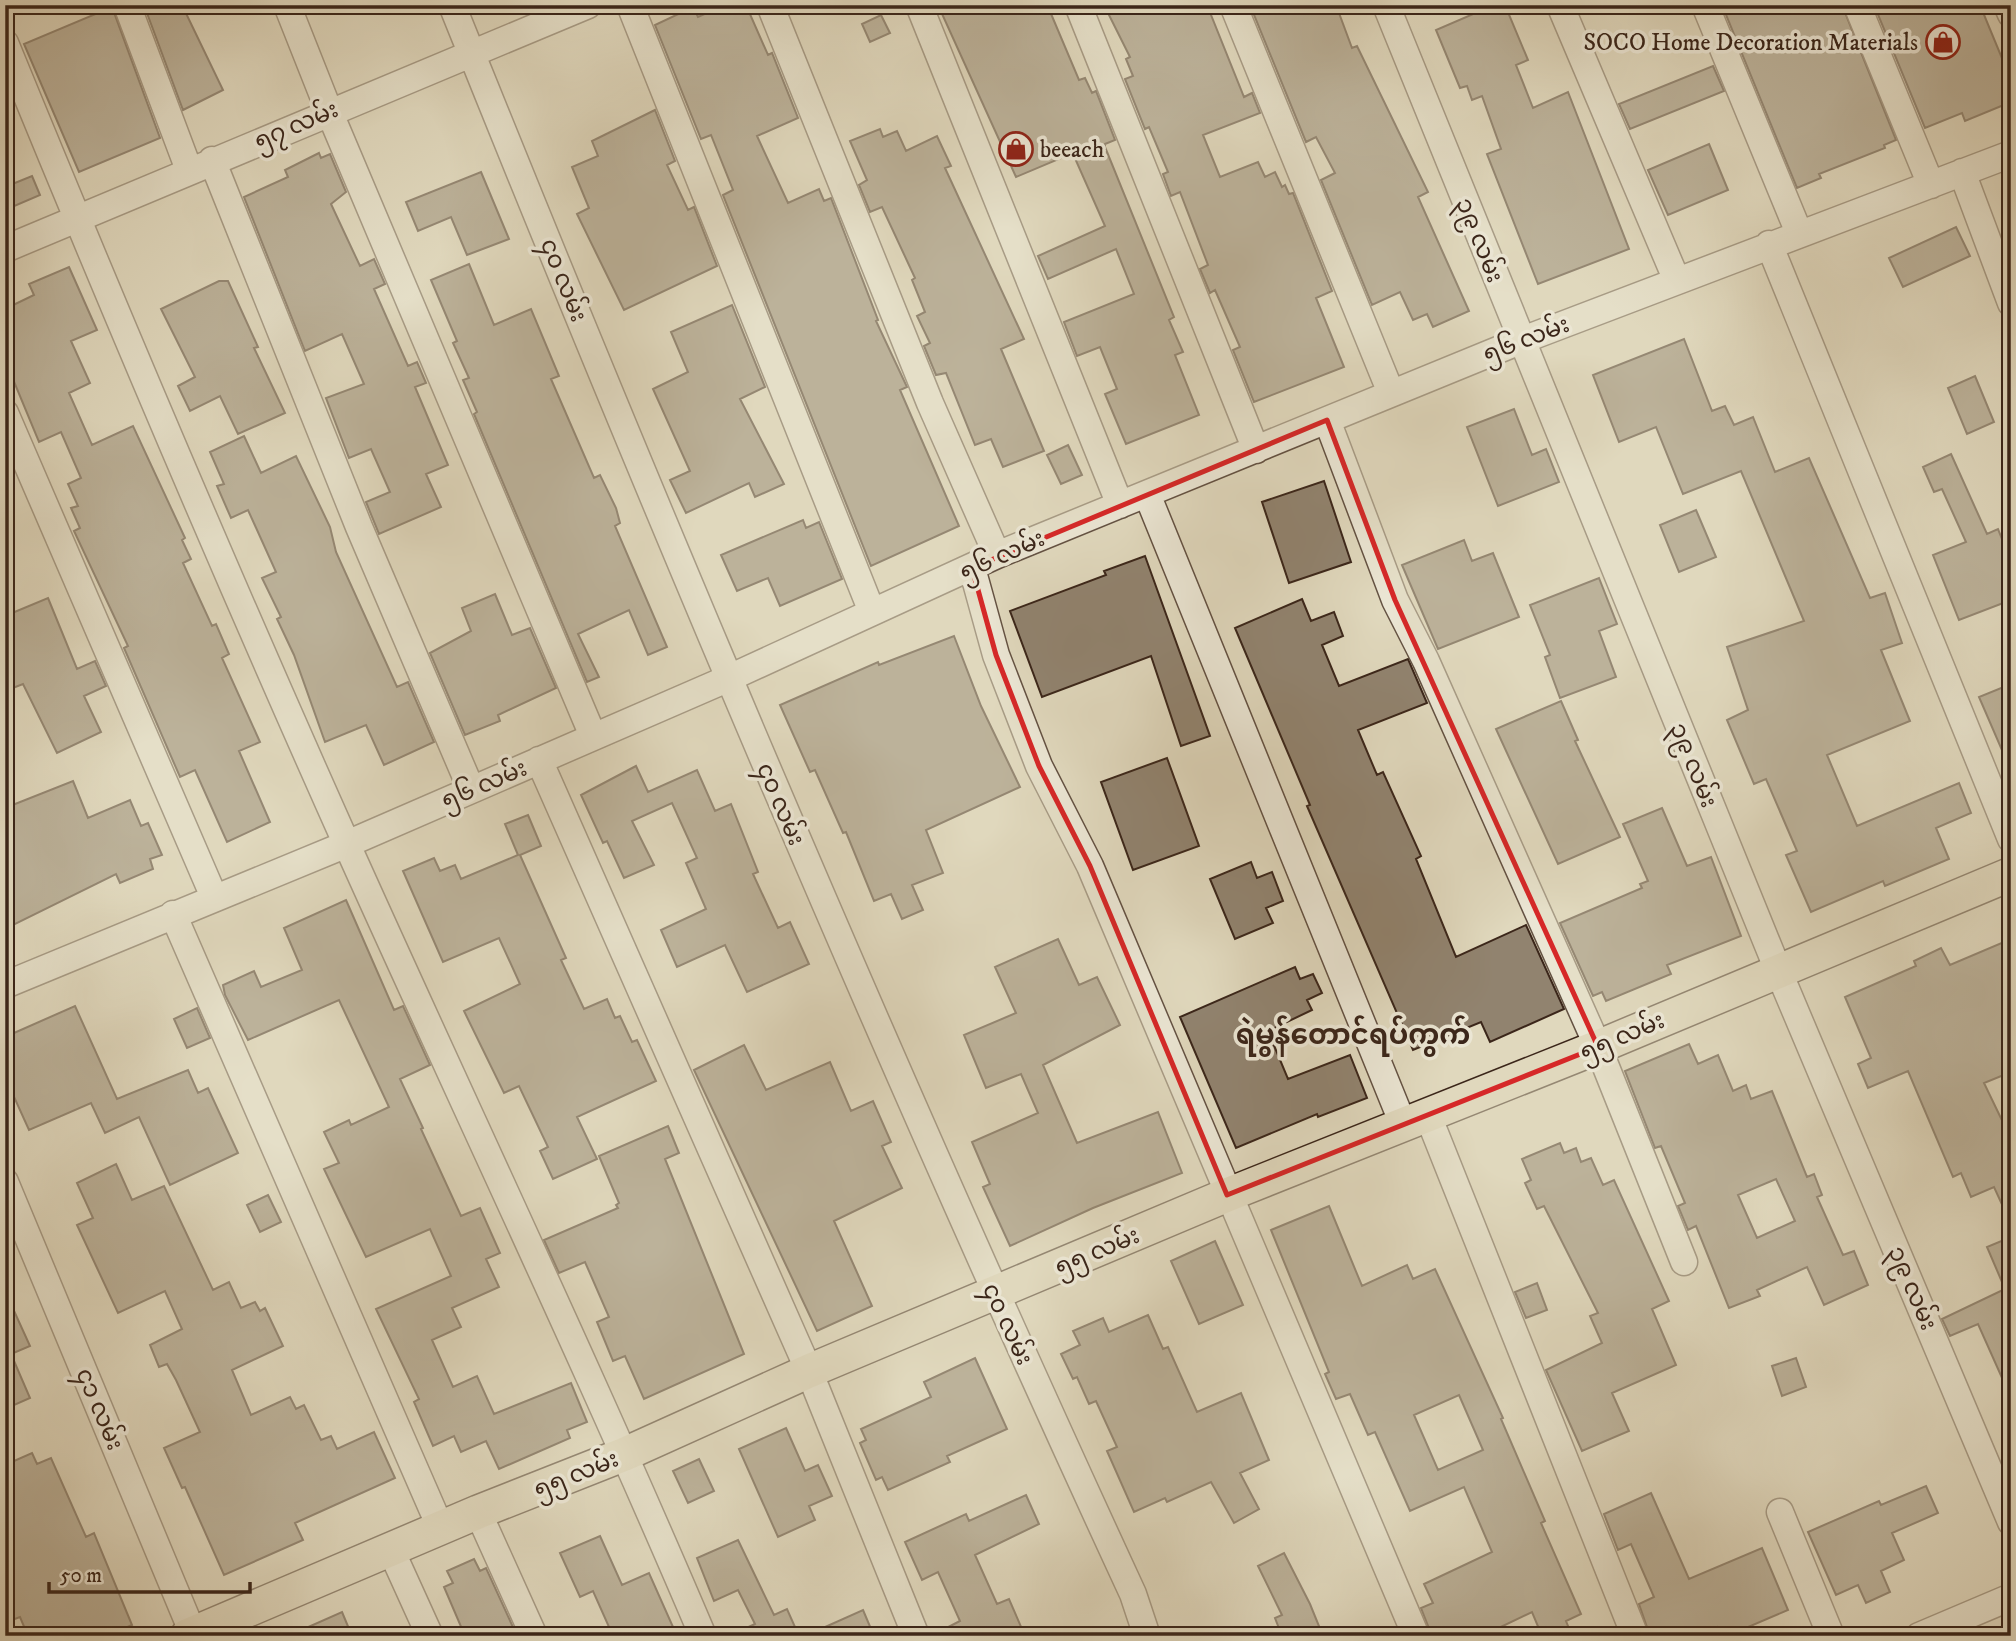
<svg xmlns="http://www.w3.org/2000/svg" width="2016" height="1641" font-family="'IM FELL DW Pica','Noto Sans Myanmar',serif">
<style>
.building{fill:#91836f;stroke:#3b261a;stroke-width:2;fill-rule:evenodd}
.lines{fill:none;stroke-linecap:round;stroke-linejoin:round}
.minor-casing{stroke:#645243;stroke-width:29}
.major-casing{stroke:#3b261a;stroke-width:36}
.minor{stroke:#ebe6d4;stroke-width:26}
.major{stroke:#e0d8bd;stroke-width:33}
.marked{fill:none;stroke:#d62828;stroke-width:5;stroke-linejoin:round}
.labels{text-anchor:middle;stroke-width:7;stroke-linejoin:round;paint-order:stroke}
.poi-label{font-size:24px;fill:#3b261a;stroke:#ebe6d4;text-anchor:end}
.street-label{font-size:24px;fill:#3b261a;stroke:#ebe6d4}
.quarter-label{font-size:28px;font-weight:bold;fill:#3b261a;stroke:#ebe6d4}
</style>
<rect width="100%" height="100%" fill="#e0d8bd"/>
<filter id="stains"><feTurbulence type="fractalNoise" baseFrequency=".00286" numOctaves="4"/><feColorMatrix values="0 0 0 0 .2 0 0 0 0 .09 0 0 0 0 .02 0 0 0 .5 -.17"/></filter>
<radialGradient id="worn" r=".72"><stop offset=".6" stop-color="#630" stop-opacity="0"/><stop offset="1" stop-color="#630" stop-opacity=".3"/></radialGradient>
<path class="building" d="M144 5H182L223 90 183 110Z
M725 5H746L768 55 772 53 798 118 757 136 788 203 819 189 824 201 831 198 878 320 876 321 907 387 900 390 959 526 871 566 723 195 733 190 711 135 701 139 655 25 693 7 698 17Z
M938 5H1041L1044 12 1049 9 1079 80 1085 78 1092 93 1096 91 1115 140 1105 144V147L1174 317 1169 320 1183 352 1175 355 1199 415 1126 444 1105 394 1117 389 1100 347 1077 356 1064 322 1134 294 1116 249 1048 279 1038 256 1105 226 1074 156 1069 158 1068 155 1016 177Z
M1104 5H1207L1244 97 1252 93 1260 113 1203 135 1220 177 1258 162 1265 177 1275 172 1282 187 1285 185 1289 194 1293 193 1332 291 1316 298 1344 367 1254 402 1233 350 1240 347 1215 290 1210 293 1200 269 1208 265 1180 192 1171 196 1163 174 1168 172 1149 127 1145 129 1125 79 1133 76 1126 59 1130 57Z
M1250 5H1336L1352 48 1357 46 1428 192 1418 197 1469 311 1433 327 1427 314 1413 320 1400 292 1372 305 1321 180 1335 173 1316 137 1306 142Z
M1494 5H1505L1528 60 1516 65 1533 108 1568 92 1629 249 1538 284 1487 154 1501 149 1482 96 1472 100 1467 86 1460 88 1436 30Z
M1722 5H1842L1896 140 1884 145 1885 148 1819 174 1821 178 1797 188Z
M1874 5H1980L2011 80V102L1965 121 1962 113 1925 128Z
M112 7 160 138 79 172 24 44Z
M881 15 890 33 870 42 862 24Z
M1713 66 1724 91 1630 129 1619 104Z
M655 110 675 161 667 165 688 210 694 207 717 266 624 310 577 214 589 208 572 167 598 156 592 141Z
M880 129 883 137 897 131 906 151 937 136 951 166 945 168 1024 339 1001 349 1044 451 1003 467 991 439 975 445 946 373 936 375 924 346 930 343 917 316 925 312 912 280 915 278 882 207 870 212 859 185 867 180 850 141Z
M1709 144 1728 190 1668 215 1648 170Z
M319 153 321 158 330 154 346 192 331 204 360 266 374 259 385 284 374 289 408 366 417 362 426 383 415 387 448 465 426 474 441 507 379 534 366 502 390 492 371 449 349 458 326 398 364 384 342 334 305 351 244 197 288 177 285 170Z
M481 172 509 239 467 255 451 217 418 231 406 202Z
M32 176 40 195 5 210V187Z
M1956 227 1970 256 1903 287 1889 258Z
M469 264 494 325 531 309 559 376 551 379 594 478 600 475 616 508 620 523 615 526 667 647 648 655 629 610 578 634 599 677 587 682 474 414 477 412 463 380 469 378 453 343 457 341 431 280Z
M69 267 97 330 71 341 90 383 69 393 92 445 133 426 185 538 182 540 191 559 183 563 212 626 216 624 229 654 222 658 260 742 239 751 270 822 227 842 195 770 180 777 124 648 128 646 74 531 80 528 71 508 78 506 68 484 81 478 61 432 39 442 5 360V309L34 295 29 284Z
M219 281H228L258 347 254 348 285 413 238 434 220 396 190 411 178 386 195 377 161 309Z
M732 305 765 387 740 399 784 484 755 497 749 483 686 513 670 480 690 471 653 389 688 372 671 332Z
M1684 339 1712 411 1725 406 1734 425 1753 417 1775 472 1809 458 1870 598 1885 593 1902 643 1881 650 1910 721 1827 755 1857 826 1959 783 1971 813 1936 828 1949 859 1885 886 1883 881 1811 912 1786 855 1797 851 1766 779 1754 784 1727 720 1748 710 1727 647 1804 621 1741 471 1683 494 1656 427 1619 442 1593 375Z
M1975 376 1994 422 1967 434 1948 388Z
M1514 409 1532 455 1546 449 1559 482 1498 506 1467 427Z
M244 436 261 473 296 456 330 527 336 552 397 687 408 682 434 742 384 765 366 725 325 742 294 655 277 619 281 617 262 578 276 572 248 510 231 518 217 486 224 484 210 452Z
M1068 445 1082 475 1061 484 1047 455Z
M1951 454 1987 534 1998 529 2011 561V600L1959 620 1933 555 1966 542 1942 489 1934 492 1923 467Z
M1324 481 1351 562 1289 583 1262 502Z
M1696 510 1716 557 1679 572 1660 525Z
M803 520 806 528 819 522 842 579 780 606 768 578 737 591 721 555Z
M1464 540 1472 561 1493 553 1519 617 1438 649 1402 565Z
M1145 556 1210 736 1181 746 1151 656 1042 697 1010 611 1106 575 1104 571Z
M1599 578 1617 624 1599 631 1616 677 1560 698 1545 657 1550 655 1530 605Z
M495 594 512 635 530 628 556 688 498 715 500 721 465 735 430 653 471 631 462 608Z
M48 598 77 669 95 661 106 686 84 696 101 732 57 753 23 684 5 691V616Z
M1302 599 1311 621 1334 612 1343 636 1322 645 1339 686 1408 659 1427 703 1358 730 1377 775 1383 772 1421 856 1416 859 1456 957 1526 925 1564 1009 1490 1042 1481 1022 1413 1050 1307 806 1310 805 1235 628Z
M954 636 981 706 1020 787 926 830 943 873 912 885 923 910 902 919 891 894 874 901 846 832 843 833 815 770 810 772 780 705 878 662 879 665Z
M2011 684V771L1979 697Z
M1561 701 1578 740 1575 741 1620 837 1558 864 1496 729Z
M1167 758 1199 846 1133 870 1101 782Z
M636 766 648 792 697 770 715 811 731 804 758 872 753 874 778 928 790 922 809 964 747 992 725 945 677 967 661 930 706 909 686 863 697 858 672 803 632 821 654 865 624 878 607 841 603 843 581 795Z
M73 781 88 818 130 800 141 826 148 823 162 855 150 859 153 869 120 883 116 874 5 929V808Z
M1662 808 1687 866 1711 857 1741 936 1667 965 1671 974 1606 1001 1602 992 1593 996 1560 923 1642 888 1640 884 1648 881 1623 824Z
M528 815 541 846 520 855 566 958 561 960 584 1009 607 999 615 1018 620 1016 632 1042 637 1040 656 1081 577 1117 597 1159 553 1179 540 1151 548 1147 519 1086 504 1093 464 1011 520 984 499 938 443 962 403 871 434 858 440 871 455 865 461 879 518 855 505 824Z
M1251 862 1257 878 1272 872 1283 901 1266 908 1273 923 1235 939 1210 879Z
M346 900 394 1010 403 1006 430 1065 400 1079 423 1128 421 1129 461 1216 480 1208 500 1253 486 1259 499 1287 452 1308 461 1327 432 1340 453 1387 477 1376 494 1414 571 1383 587 1422 567 1430 570 1438 499 1469 486 1441 461 1452 454 1436 433 1446 414 1402 419 1399 376 1309 451 1276 430 1229 366 1257 324 1169 339 1163 324 1132 349 1120 351 1125 389 1107 339 1000 248 1040 225 995 223 985 254 971 261 987 302 970 284 928Z
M1058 939 1079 985 1097 977 1120 1025 1043 1065 1077 1143 1158 1112 1182 1173 1093 1208 1010 1246 983 1187 990 1184 972 1142 1038 1113 1021 1074 986 1088 964 1035 1016 1013 995 967Z
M2011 939V1072L1984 1083 2011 1139V1224L1994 1187 1971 1197 1961 1173 1953 1177 1908 1071 1868 1088 1858 1064 1871 1058 1845 997 1916 966 1914 961 1941 948 1950 965Z
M1295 967 1300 979 1313 974 1322 993 1307 1000 1312 1010 1268 1031 1288 1079 1350 1055 1367 1098 1318 1117 1317 1114 1236 1148 1180 1017Z
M75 1006 117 1099 188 1070 198 1093 208 1088 238 1153 170 1185 139 1117 105 1133 91 1103 29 1130 5 1077V1037Z
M197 1008 210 1038 187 1048 174 1019Z
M1689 1044 1698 1064 1718 1055 1733 1091 1746 1085 1751 1099 1772 1091 1807 1177 1814 1174 1822 1195 1817 1197 1843 1255 1854 1251 1868 1285 1824 1305 1807 1267 1757 1290 1760 1296 1729 1308 1696 1226 1688 1230 1678 1206 1685 1203 1661 1146 1655 1148 1625 1071ZM1776 1179 1795 1221 1757 1238 1738 1195Z
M744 1045 766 1090 830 1062 851 1111 873 1101 891 1142 882 1146 902 1188 834 1221 872 1306 817 1331 694 1070Z
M668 1126 679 1153 665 1159 744 1354 644 1399 625 1356 613 1361 597 1322 609 1317 585 1262 559 1273 544 1240 618 1208 616 1205 619 1203 599 1156Z
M1560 1143 1564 1153 1576 1148 1581 1162 1591 1158 1603 1185 1614 1180 1669 1301 1652 1309 1676 1365 1612 1393 1629 1431 1582 1451 1546 1370 1602 1343 1590 1316 1598 1313 1544 1206 1537 1209 1525 1183 1531 1180 1522 1159Z
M116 1164 132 1200 164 1186 213 1290 229 1282 241 1308 255 1302 260 1311 265 1308 283 1346 232 1370 251 1415 290 1397 296 1409 304 1405 321 1440 331 1436 337 1449 374 1432 395 1478 295 1523 303 1540 224 1575 185 1487 182 1488 164 1448 200 1432 176 1380 167 1364 159 1367 150 1345 182 1329 165 1291 118 1313 77 1225 93 1218 77 1183Z
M268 1195 281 1222 260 1232 247 1205Z
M1329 1206 1362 1286 1407 1265 1413 1279 1435 1269 1503 1418 1501 1419 1545 1521 1541 1523 1581 1614 1566 1621 1572 1636H1542L1532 1612 1482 1636H1432L1421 1608 1433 1603 1424 1584 1492 1552 1464 1487 1410 1511 1375 1432 1368 1435 1350 1394 1336 1399 1325 1374 1329 1372 1271 1230ZM1459 1395 1483 1450 1438 1470 1414 1415Z
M2011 1237V1398L1978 1324 1950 1336 1942 1319 2005 1289 1987 1247Z
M1215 1241 1243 1305 1199 1324 1171 1261Z
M1537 1283 1547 1310 1526 1318 1515 1292Z
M5 1291 30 1346 11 1354 30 1398 5 1409Z
M1148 1315 1163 1349 1168 1347 1197 1412 1241 1393 1269 1460 1240 1473 1259 1509 1234 1523 1211 1482 1167 1502 1165 1498 1134 1512 1107 1451 1117 1447 1096 1401 1089 1404 1077 1377 1073 1379 1061 1354 1080 1345 1073 1331 1103 1318 1109 1332Z
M975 1358 1007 1429 947 1456 950 1462 888 1490 882 1477 876 1480 860 1443 866 1440 861 1429 931 1397 924 1382Z
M1796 1358 1806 1387 1782 1396 1772 1366Z
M786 1428 805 1471 818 1465 832 1496 809 1506 815 1520 778 1537 739 1449Z
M32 1453 37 1464 51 1458 86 1537 94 1533 132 1625 107 1636H28L20 1617 12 1620 5 1604V1465Z
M699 1459 714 1491 688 1503 673 1471Z
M1926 1486 1938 1513 1892 1533 1904 1560 1881 1571 1890 1592 1866 1603 1858 1585 1836 1595 1808 1532 1879 1501 1881 1505Z
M1651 1493 1689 1579 1762 1548 1788 1610 1748 1627 1752 1636H1721L1717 1627 1698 1636H1650L1639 1604 1654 1597 1631 1544 1618 1550 1604 1514Z
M1026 1495 1039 1524 975 1555 997 1604 1009 1599 1025 1636H931L960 1621 938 1572 922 1580 905 1542 966 1514 969 1521Z
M600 1536 622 1585 649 1573 677 1636H613L593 1591 580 1597 560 1553Z
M738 1540 774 1615 787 1609 795 1627 783 1633 784 1636H729L755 1624 738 1590 714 1601 697 1558Z
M1284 1553 1310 1604 1323 1636H1282L1275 1618 1282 1615 1258 1566Z
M474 1559 480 1571 486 1568 517 1636H465L444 1587 453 1583 447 1571Z
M863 1610 874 1636H805Z
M342 1612 352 1636H288Z"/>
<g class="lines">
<g class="minor-casing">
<path id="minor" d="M127 5 189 170
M287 5 329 111 593 736
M452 5C667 540 891 1071 1133 1594L1147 1636
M630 5 872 612
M770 5 930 403 997 555
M919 5 1120 505
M1078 5 1256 450
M1233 5 1391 393
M1386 5 1778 970 2011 1522
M1560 5 1677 281
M1705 5 1799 233
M1857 5 1931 185
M2007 5 2011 14
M5 43C115 312 229 581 348 847 466 1110 590 1370 703 1636
M212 160 359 527 471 789
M1962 172 2011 303
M1769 244 2011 839
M5 249 588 5
M5 413 214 897
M1327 420 1395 600 1426 661 1598 1047 1684 1262
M1147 494 1403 1124
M972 568 996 655 1039 766 1090 866 1416 1636
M539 760 809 1371 916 1636
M173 914 441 1529
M5 985 347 844 727 679 997 555 1520 341 2011 154
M1427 1113 1635 1636
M5 1182 194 1636
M478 1512 534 1636
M1780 1512 1831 1636
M391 1550 430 1636
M1919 1636 2011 1597"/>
</g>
<g class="major-casing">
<path id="major" d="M187 1636 478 1512 625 1454 809 1371 1227 1195 1598 1047 2011 874"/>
</g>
<use href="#minor" class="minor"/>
<use href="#major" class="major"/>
</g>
<path d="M0 0H2016V1641H0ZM1327 420 1395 600 1598 1047 1227 1195 1090 866 1039 766 996 655 972 568Z" fill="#e0d8bd" fill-opacity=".55" fill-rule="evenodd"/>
<path class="marked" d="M1327 420 1395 600 1598 1047 1227 1195 1090 866 1039 766 996 655 972 568Z"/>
<defs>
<g id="shop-ring" transform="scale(1.75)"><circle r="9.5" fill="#ebe6d4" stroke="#8f2418" stroke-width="1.5"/><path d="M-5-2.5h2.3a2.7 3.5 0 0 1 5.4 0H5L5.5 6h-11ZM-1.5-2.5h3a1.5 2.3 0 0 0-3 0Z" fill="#8f2418"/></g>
</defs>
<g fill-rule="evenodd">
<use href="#shop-ring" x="1943" y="42"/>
<use href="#shop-ring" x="1016" y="149"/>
</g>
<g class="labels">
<g class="poi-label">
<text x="1918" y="50">SOCO Home Decoration Materials</text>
<text x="1040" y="157" text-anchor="start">beeach</text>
</g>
<g class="street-label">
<text transform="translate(296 125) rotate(-23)" y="8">၅၇ လမ်း</text>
<text transform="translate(1480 240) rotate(68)" y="8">၃၉ လမ်း</text>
<text transform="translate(564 280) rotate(68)" y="8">၄၀ လမ်း</text>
<text transform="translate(1526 339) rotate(-21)" y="8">၅၆ လမ်း</text>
<text transform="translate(1002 555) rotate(-24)" y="8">၅၆ လမ်း</text>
<text transform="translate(1694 765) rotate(68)" y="8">၃၉ လမ်း</text>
<text transform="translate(484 784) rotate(-23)" y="8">၅၆ လမ်း</text>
<text transform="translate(781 804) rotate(67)" y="8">၄၀ လမ်း</text>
<text transform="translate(1622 1036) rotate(-23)" y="8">၅၅ လမ်း</text>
<text transform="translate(1097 1251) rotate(-23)" y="8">၅၅ လမ်း</text>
<text transform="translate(1913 1288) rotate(67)" y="8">၃၉ လမ်း</text>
<text transform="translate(1008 1324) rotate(65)" y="8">၄၀ လမ်း</text>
<text transform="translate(100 1409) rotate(67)" y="8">၄၁ လမ်း</text>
<text transform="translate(576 1474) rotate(-22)" y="8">၅၅ လမ်း</text>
</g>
<g class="quarter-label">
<text x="1353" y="1044">ရဲမွန်တောင်ရပ်ကွက်</text>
</g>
</g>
<rect width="2016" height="1641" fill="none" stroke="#e0d8bd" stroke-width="28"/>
<rect x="7" y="7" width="2002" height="1627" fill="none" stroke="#3b261a" stroke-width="3.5"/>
<rect x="14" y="14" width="1988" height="1613" fill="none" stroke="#3b261a" stroke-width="2"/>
<path d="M49 1582v10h201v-10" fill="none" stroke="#3b261a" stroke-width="3.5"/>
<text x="60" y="1582" font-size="21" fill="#3b261a" stroke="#ebe6d4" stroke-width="5" paint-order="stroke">50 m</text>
<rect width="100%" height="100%" filter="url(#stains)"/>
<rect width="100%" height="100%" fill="url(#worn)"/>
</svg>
